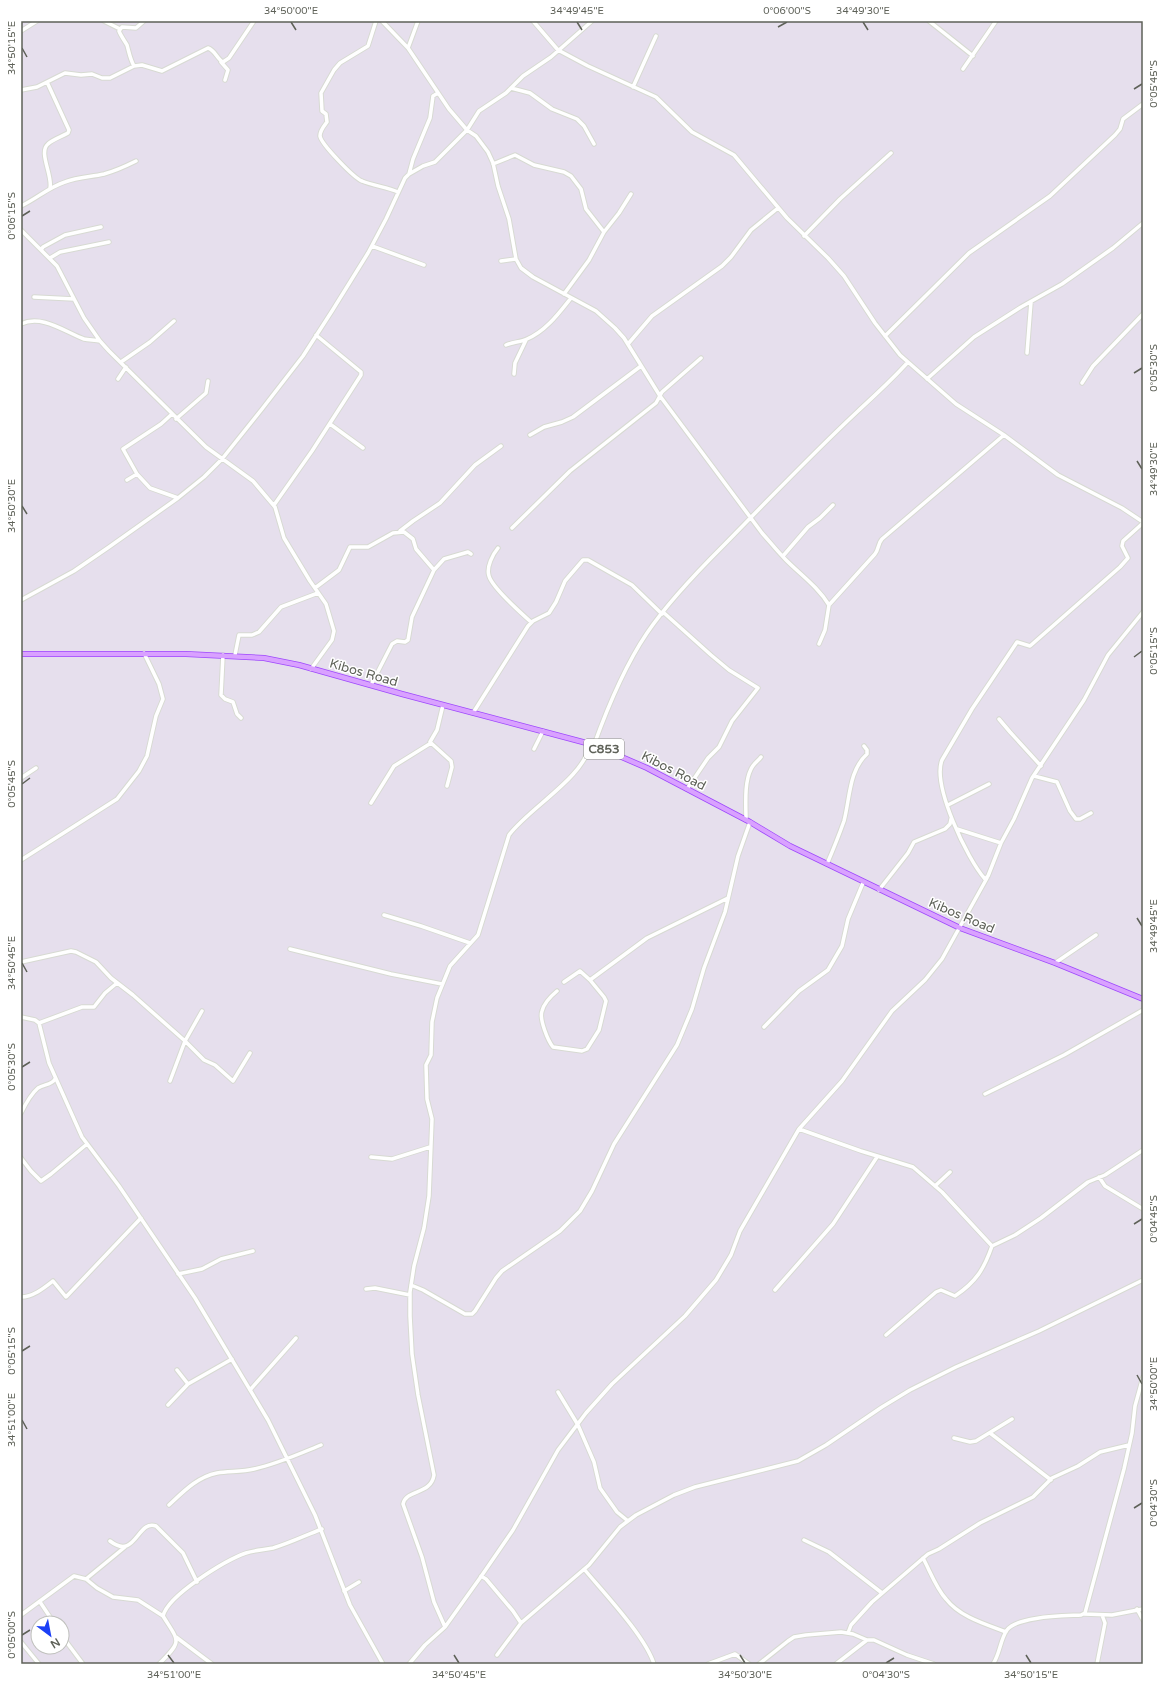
<svg xmlns="http://www.w3.org/2000/svg" width="1164" height="1685" font-family="'Varela Round',sans-serif">
<style>
.lines{fill:none;stroke-linecap:round;stroke-linejoin:round}
.minor-casing{stroke:#d7dad2;stroke-width:5.5}
.major-casing{stroke:#9e49fc;stroke-width:6}
.minor{stroke:#fff;stroke-width:3.5}
.major{stroke:#d9a1ff;stroke-width:4.5}
.ticks{fill:none;stroke:#5e6158;stroke-width:1.5}
.labels{text-anchor:middle;stroke-width:3;stroke-linejoin:round;paint-order:stroke}
.shield{fill:#fff;stroke:#8e908a;stroke-width:1}
.shield-label{font-size:12px;font-weight:bold;fill:#5e6158}
.street-label{font-size:13px;fill:#5e6158;stroke:#fff}
.neatline{fill:none;stroke:#5e6158;stroke-width:1.5}
.ticks-label{font-size:10px;text-anchor:middle;fill:#5e6158}
</style>
<rect width="100%" height="100%" fill="#e6dfed"/>
<g class="lines">
<g class="minor-casing">
<path id="minor" d="M104 21 120 29
M376 21 368 46 340 63 334 70 321 93 322 111 326 114 327 122C324 126 320 130 320 136 321 144 354 178 362 181 374 186 387 187 398 192
M382 21 408 48 449 109 467 130 476 136 488 152 493 163 498 186 509 219 516 259 521 268 533 277 596 311 615 328 624 338 660 396 762 533C770 542 778 552 786 560 801 575 818 587 829 605L825 630 819 644
M533 21 558 50 588 66 656 97 692 132 734 155 787 218 828 258 844 276 875 323 900 355 956 404 1004 435 1058 475 1122 508 1143 522
M929 21 973 56
M21 31 37 21
M408 48 418 21
M221 62 228 70 225 80
M134 66C130 59 129 52 127 45 124 40 121 36 119 31L122 27 136 28 144 21
M963 69 996 21
M47 82 69 130 68 133C61 137 53 139 48 144 38 152 53 176 50 188
M633 87 656 36
M511 88 530 93 552 109 577 119 584 126 594 144
M21 90 37 87 65 73 81 75 92 74 102 78H110L134 66 142 65 162 71 208 48C215 50 217 59 223 62L229 58 254 21
M493 164 515 155 534 165 564 172 571 176 581 189 586 209 604 232
M409 174 413 159 430 118 433 96 438 93
M21 206C36 199 49 187 65 182 78 177 91 177 104 174 115 171 126 166 136 161
M21 230 57 266 84 318 100 341 109 351 206 447 253 481 275 507 284 538 310 581 326 604 334 631 332 640 311 669
M804 236 840 199 891 153
M372 246 424 265
M41 250 43 247 65 235 101 227
M50 258 60 252 109 242
M501 261 516 259
M564 294 589 260 604 232 619 213 631 194
M34 297 74 299
M21 324C42 314 65 332 84 339 89 340 95 340 100 341
M885 336 969 253 1050 196 1115 135 1120 129 1123 119 1143 104
M628 344 652 316 722 266 731 257 751 230 778 208
M506 345C513 342 521 342 527 339 546 331 559 313 571 298
M1027 353 1031 302
M121 362 150 342 174 321
M514 374 515 363 526 340
M118 379 126 367
M927 379 974 337 1021 307 1062 284 1113 248 1143 223
M1082 383 1093 366 1143 314
M176 419 206 393 208 381
M330 424 363 448
M530 435 544 427 562 422 573 417 641 366
M137 474 123 449 161 424 172 414
M127 480 137 474 150 488 178 498
M274 505 312 451 361 375V372L316 335
M1143 523 1123 541 1122 546 1128 558 1120 567 1030 646 1017 642 972 709 942 760C932 785 967 859 985 879L988 876 1001 843 1014 819 1032 778 1084 700 1108 655 1143 612
M512 528 570 471 656 403 662 392 701 358
M400 531 413 521 440 503 475 465 501 446
M498 548C493 554 486 567 489 576 492 587 522 614 531 622
M783 556 808 527 820 518 833 505
M315 588 339 570 350 547H368L393 533 404 532 413 539 416 549 434 570
M21 600 74 571 109 547 178 498 204 477 222 459 262 409 303 356 332 311 368 253 386 219 405 178 409 174 423 166 435 162 467 130 479 111 506 93 523 76 551 57 592 21
M829 605 875 554C879 549 878 543 882 539L1004 435
M663 612 711 655 729 670 758 688 732 721 719 747 708 758 687 789
M223 655 221 695 225 699 233 702 237 714 241 718
M235 655 239 635H252L259 632 281 607 318 593
M371 685 392 644 397 641 405 642 408 640 412 617 434 570 444 559 468 552 471 554
M443 705 437 730 430 742 451 761 452 767 447 786
M473 713 528 626 533 621 549 613 556 602 565 581 583 560H588L632 585 662 614
M999 719 1010 732 1041 766
M594 745C608 706 624 667 647 633 668 602 697 572 723 546 767 501 812 454 858 411 875 395 892 380 908 362
M534 749 543 731
M1034 776 1057 782 1070 811 1076 819H1080L1091 813
M21 778 36 768
M371 803 394 766 431 743
M948 805 989 784
M746 820C746 805 744 783 751 769 753 764 758 761 761 757
M957 829 1001 843
M21 860 117 799 139 771 147 756 156 716 163 699 159 684 144 653
M827 864C833 850 839 835 844 821 850 798 849 770 867 754V750L864 746
M879 890 908 853 914 842 945 829 950 824 951 819
M384 915 421 926 470 943
M290 949 391 974 442 984
M21 962 71 951 76 952 96 962 111 978 133 995 185 1041 170 1081
M1055 963 1096 935
M564 982 580 971 590 980 647 938 728 898
M557 991C551 996 544 1003 542 1011 539 1019 548 1041 553 1047L582 1051 587 1049 599 1030 606 1001 604 997 590 980
M202 1011 185 1041 204 1060 215 1065 233 1081 250 1053
M21 1017 35 1020 39 1023 49 1063 82 1137 119 1186 195 1298 268 1420 315 1515 350 1605 383 1664
M39 1023 82 1007H94L105 993 117 983
M764 1027 799 991 828 970 842 946 848 919 863 883
M985 1094 1064 1055 1143 1010
M21 1113C25 1105 31 1094 38 1088 44 1084 52 1085 55 1079
M799 1129 861 1151 913 1167 942 1192 992 1246
M371 1157 392 1159 430 1147
M21 1158 31 1171 41 1181 51 1174 87 1144
M1099 1177 1105 1186 1143 1209
M935 1186 950 1172
M178 1274 202 1269 221 1259 253 1251
M411 1285 423 1290 465 1314H472L475 1311 496 1278 502 1271 560 1231 580 1211 592 1191 614 1144 677 1045 692 1009 704 968 725 912 738 856 750 822
M366 1289 375 1288 410 1295
M775 1290 833 1224 877 1157
M21 1297C33 1297 44 1288 53 1281L66 1297 141 1218
M886 1335 936 1292 941 1290 955 1296C976 1282 984 1269 992 1246L1015 1235 1041 1218 1088 1182 1105 1175 1143 1150
M177 1370 188 1384
M250 1390 296 1338
M558 1392 578 1425 594 1462 600 1488 617 1512 628 1521
M168 1405 188 1384 232 1359
M990 1433 1051 1480
M954 1438 970 1442 976 1441 1012 1419
M169 1505C183 1492 197 1477 217 1473 229 1471 242 1472 254 1469 277 1464 299 1454 321 1445
M804 1540 829 1552 882 1593
M110 1541C136 1561 137 1519 156 1526L183 1553 197 1582
M923 1558C930 1571 936 1588 946 1599 960 1617 985 1624 1006 1632
M584 1569C604 1593 645 1636 654 1664
M480 1578 481 1576 486 1579 513 1611 521 1623 589 1565 620 1527 636 1515 674 1495 695 1487 798 1461 826 1445 882 1407 910 1390 956 1367 1039 1331 1143 1280
M86 1579 125 1547
M344 1591 359 1582
M40 1602 54 1623
M1137 1609 1143 1620
M1084 1614 1112 1615 1143 1609
M21 1615 74 1576 86 1579 97 1588 113 1597 138 1600 163 1616
M445 1627 434 1602 422 1557 403 1504C406 1489 431 1495 434 1475L418 1395 412 1354 410 1316V1292L414 1266 424 1228 429 1196 432 1119 427 1099 426 1065 431 1055 432 1022 437 998 450 966 478 935 509 835C529 808 585 777 590 744
M848 1633 851 1625 872 1602 928 1554 939 1549 980 1523 1033 1497 1052 1478 1078 1466 1100 1452 1129 1445
M62 1636 83 1664
M176 1637 212 1664
M21 1642 39 1664
M497 1655 521 1623
M159 1664C183 1640 179 1642 163 1616 168 1595 226 1560 246 1553 255 1550 264 1550 273 1548 290 1543 306 1535 322 1529
M409 1664 425 1645 445 1627 480 1578 513 1530 558 1450 586 1413 612 1384 685 1316 716 1280 731 1255 740 1231 799 1129 842 1081 892 1011 925 980 942 959 987 878
M708 1664 735 1654 749 1664
M759 1664 788 1641 794 1637 806 1635 841 1632 853 1634 867 1640H874L907 1655 934 1664
M836 1664 867 1640
M993 1664C1000 1654 1000 1640 1007 1630 1018 1616 1064 1616 1081 1615L1085 1613 1124 1469 1132 1433 1135 1406 1143 1377
M1097 1664 1105 1623 1102 1615"/>
</g>
<g class="major-casing">
<path id="major" d="M21 654H186L264 658 299 665 402 694 594 745 647 768 750 822 790 846 960 928 1055 963 1143 999"/>
</g>
<use href="#minor" class="minor"/>
<use href="#major" class="major"/>
</g>
<path class="ticks" d="M291 22 296 30M577 22 582 30M863 22 868 30M778 27 787 22M22 48 27 57M1134 89 1142 84M22 216 30 211M1134 373 1142 368M1137 461 1142 469M22 506 27 514M1134 657 1142 651M22 784 30 778M1137 918 1142 926M22 963 27 972M22 1067 30 1062M1134 1224 1142 1219M22 1351 30 1346M1137 1375 1142 1384M22 1420 27 1429M1134 1508 1142 1503M22 1635 30 1630M168 1655 174 1663M454 1655 459 1663M740 1655 745 1663M1026 1655 1031 1663M886 1663 894 1658"/>
<g class="labels">
<rect class="shield" x="584" y="739" width="40" height="20" rx="3"/>
<g class="shield-label">
<text x="604" y="753">C853</text>
</g>
<g class="street-label">
<text transform="translate(364 672) rotate(16)" y="5">Kibos Road</text>
<text transform="translate(674 770) rotate(27)" y="5">Kibos Road</text>
<text transform="translate(962 915) rotate(23)" y="5">Kibos Road</text>
</g>
</g>
<rect width="1164" height="1685" fill="none" stroke="#ffffff" stroke-width="44"/>
<g transform="translate(50 1635) rotate(148)"><circle r="19" fill="#ffffff" stroke="#bfc0bc"/>
<path d="M0-3L7 15L0 10L-7 15Z" fill="#1b3ff6"/>
<text y="-6" font-size="11" font-weight="bold" text-anchor="middle" fill="#5e6158">N</text>
</g>
<rect x="22" y="22" width="1120" height="1641" class="neatline"/>
<g class="ticks-label">
<text x="291" y="14">34°50'00"E</text>
<text x="577" y="14">34°49'45"E</text>
<text x="787" y="14">0°06'00"S</text>
<text x="863" y="14">34°49'30"E</text>
<text transform="translate(11 48) rotate(-90)" y="4">34°50'15"E</text>
<text transform="translate(1153 84) rotate(-90)" y="4">0°05'45"S</text>
<text transform="translate(11 216) rotate(-90)" y="4">0°06'15"S</text>
<text transform="translate(1153 368) rotate(-90)" y="4">0°05'30"S</text>
<text transform="translate(1153 469) rotate(-90)" y="4">34°49'30"E</text>
<text transform="translate(11 506) rotate(-90)" y="4">34°50'30"E</text>
<text transform="translate(1153 651) rotate(-90)" y="4">0°05'15"S</text>
<text transform="translate(11 784) rotate(-90)" y="4">0°05'45"S</text>
<text transform="translate(1153 926) rotate(-90)" y="4">34°49'45"E</text>
<text transform="translate(11 963) rotate(-90)" y="4">34°50'45"E</text>
<text transform="translate(11 1067) rotate(-90)" y="4">0°05'30"S</text>
<text transform="translate(1153 1219) rotate(-90)" y="4">0°04'45"S</text>
<text transform="translate(11 1351) rotate(-90)" y="4">0°05'15"S</text>
<text transform="translate(1153 1384) rotate(-90)" y="4">34°50'00"E</text>
<text transform="translate(11 1420) rotate(-90)" y="4">34°51'00"E</text>
<text transform="translate(1153 1503) rotate(-90)" y="4">0°04'30"S</text>
<text transform="translate(11 1635) rotate(-90)" y="4">0°05'00"S</text>
<text x="174" y="1678">34°51'00"E</text>
<text x="459" y="1678">34°50'45"E</text>
<text x="745" y="1678">34°50'30"E</text>
<text x="886" y="1678">0°04'30"S</text>
<text x="1031" y="1678">34°50'15"E</text>
</g>
</svg>
